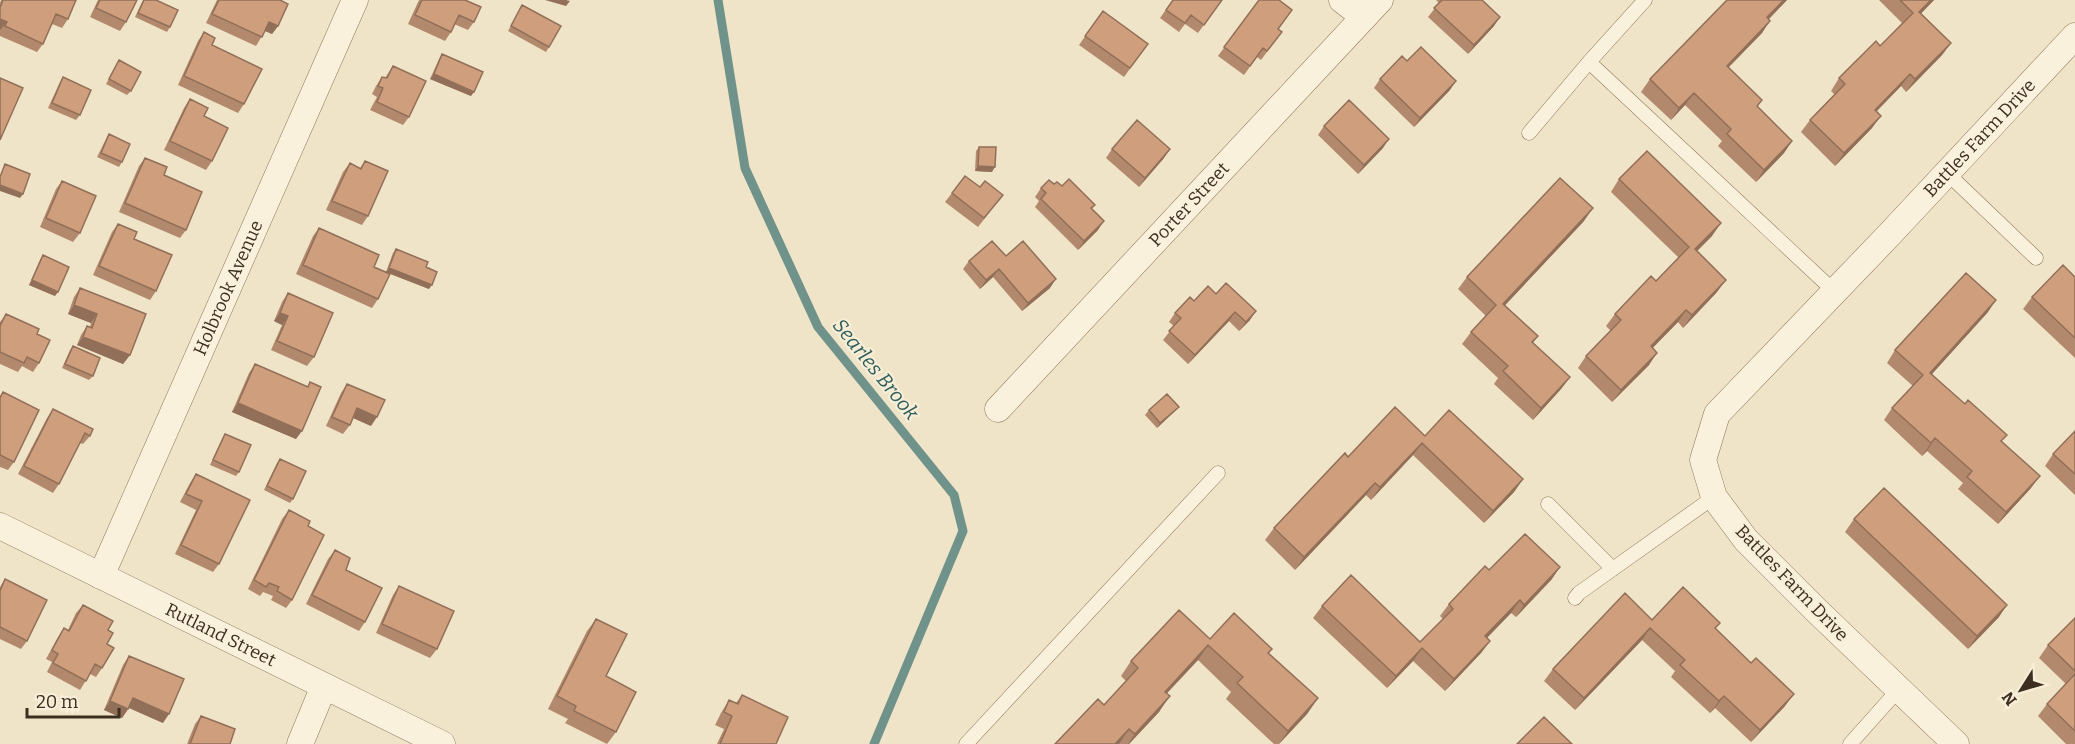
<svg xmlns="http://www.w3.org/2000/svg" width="2075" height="744" font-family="Bitter,serif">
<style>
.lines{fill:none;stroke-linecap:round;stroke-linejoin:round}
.stream{stroke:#6f938a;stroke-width:9}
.service-casing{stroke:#8d765c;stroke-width:15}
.minor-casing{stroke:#8d765c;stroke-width:27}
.service{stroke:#faf1dc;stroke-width:14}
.minor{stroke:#faf1dc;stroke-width:26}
.wall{fill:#b2896c}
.shaded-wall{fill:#916f58}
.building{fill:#cf9f7d;stroke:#916f58;stroke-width:1.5}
.labels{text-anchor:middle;stroke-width:4.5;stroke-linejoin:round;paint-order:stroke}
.street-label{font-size:18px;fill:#3d2e20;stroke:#f7eed8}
.water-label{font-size:20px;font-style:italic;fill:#2f5d5a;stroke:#f7eed8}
</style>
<rect width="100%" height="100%" fill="#f0e4c8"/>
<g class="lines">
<path class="stream" d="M718 0 745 168 818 327 954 495 963 531 874 744"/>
<g class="service-casing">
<path id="service" d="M1589 62 1835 292
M1529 133 1589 62 1645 0
M1947 173 2036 258
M1548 504 1613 569
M1575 598 1579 593 1714 497
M966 744 1218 473
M1850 744 1899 689"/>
</g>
<g class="minor-casing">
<g id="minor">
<path d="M1342 0 1364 17"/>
<path id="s1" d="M998 409 1380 0"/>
<path id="s2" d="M0 526 442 744"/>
<path id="s3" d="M101 576 355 0"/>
<path d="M300 744 324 686"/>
<path id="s4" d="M1956 744 1818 612 1746 540 1714 497 1703 460 1717 414 1888 236 2075 36"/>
</g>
</g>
<use href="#service" class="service"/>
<use href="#minor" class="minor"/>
</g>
<path class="wall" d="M1 0H76L68 19 62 28 52 24 43 44 37 52 0 36V3Z
M98 0H137L126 22 120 31 90 17Z
M143 0H156L170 27 167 32 135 17Z
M217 0H280L278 26 272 34 265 31 256 46 206 23Z
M419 0H465L474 22 468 30 454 24 451 32 445 41 408 24Z
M1173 0H1222L1198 33 1185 24 1179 32 1160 18Z
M1259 0 1278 29 1282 32 1261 60 1257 57 1244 75 1218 56Z
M1436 0H1482L1494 26 1468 54 1428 17 1439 3Z
M1727 0H1787L1769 19 1762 33 1728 68 1762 100 1757 106 1792 141 1784 153 1756 182 1718 146 1722 141 1685 105 1671 120 1641 92 1650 79Z
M1879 0H1934L1921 13 1951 43 1942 55 1906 92 1901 86 1877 111 1872 128 1835 166 1801 132 1810 120 1835 95 1831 91 1839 78 1880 46 1902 23Z
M522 5 549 47 546 52 508 31Z
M1103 11 1148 44 1124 77 1079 45Z
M204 32 244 104 238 113 178 85 198 41Z
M442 54 471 96 430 79 439 59Z
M119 60 131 91 127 95 106 84Z
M1407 61 1450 90 1414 127 1374 88 1380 79Z
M393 66 409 117 403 125 370 110 377 97 372 94 376 86 382 77 385 78Z
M63 77 80 115 76 120 48 108 60 82Z
M190 99 204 116 212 161 206 170 164 150 184 108Z
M1324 126 1383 148 1358 174 1318 135Z
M109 134 122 162 119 167 97 157 106 139Z
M979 147 992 172 975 171 976 151Z
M1112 149 1164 158 1139 187 1106 158Z
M145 158 164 175 186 230 180 238 119 212 139 166Z
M365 161 368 216 362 225 326 210 343 172 350 163 360 168Z
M1619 179 1712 236 1697 251 1717 292 1683 328 1678 322 1652 348 1649 365 1612 402 1578 368 1586 356 1611 331 1606 326 1615 314 1656 281 1679 258 1611 192Z
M62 181 80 233 73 242 40 227 56 189Z
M1054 184 1062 186 1095 205 1092 209 1098 230 1078 250 1035 207 1039 201 1035 197 1041 188Z
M980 187 1003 195 978 227 945 202 952 193Z
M1584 221 1505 305 1538 336 1533 343 1570 377 1561 389 1533 420 1494 384 1498 378 1462 344 1471 332 1486 316 1458 289 1467 277Z
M118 224 134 239 156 291 150 300 93 275 112 232Z
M319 228 374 267 386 272 393 253 396 249 426 267 429 289 390 274 378 299 372 308 296 274 313 236Z
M43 255 55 296 29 285 40 260Z
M1006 256 1050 288 1022 311 993 277 980 289 963 269 969 261Z
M2075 277V358L2023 309 2032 297Z
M80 288 130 355 123 364 77 345 81 335 87 326 90 327 91 323 68 314 74 297Z
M288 293 314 357 307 366 271 350 282 325 274 321 282 302Z
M1216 294 1250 320 1239 331 1229 321 1188 364 1163 340 1174 326 1169 322 1175 313 1194 301Z
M1988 312 1932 374 2002 441 2031 488 1998 524 1958 489 1963 483 1927 451 1922 456 1884 420 1892 408 1913 386 1887 363 1895 350Z
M6 314 37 334 39 363 33 372 22 366 18 372 0 364V322Z
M73 346 93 376 89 380 62 368 70 350Z
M255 364 307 387 310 382 296 439 232 412 249 373Z
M347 384 371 426 353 418 350 425 343 434 326 426 341 393Z
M3 392 14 462 8 470 0 467V396Z
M53 409 90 436 83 444 80 443 59 484 53 493 18 474 47 418Z
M1149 410 1175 411 1157 428 1145 415Z
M2075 431V495L2045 466 2053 454Z
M225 434 239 472 236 476 210 465 222 439Z
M1425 436 1523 479 1514 492 1484 523 1413 455 1371 500 1366 495 1295 570 1265 540 1274 528 1348 457Z
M280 459 293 499 290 503 264 490 277 463Z
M196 474 219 564 213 572 175 554 196 510 180 502 190 483Z
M289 510 308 526 292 600 286 608 271 600 273 596 263 592 260 596 248 589 282 519Z
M1854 519 1999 617 1968 649 1845 532Z
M335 550 346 570 365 622 359 631 306 604 328 559Z
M1489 570 1552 579 1516 617 1511 613 1487 638 1490 641 1481 653 1445 691 1413 661 1387 688 1313 618 1322 606 1420 642 1443 619 1440 616 1449 604Z
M5 579 27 641 21 649 0 639V587Z
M399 586 437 649 430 658 376 633 393 595Z
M83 605 108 630 107 644 102 668 96 677 90 674 80 690 47 672 52 662 46 659 58 637 64 628 68 630 76 613Z
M2075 618V744H2066L2038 716 2047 704 2066 684 2039 658 2048 645Z
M596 619 616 732 607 744 565 723 568 719 548 709 587 631Z
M1652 620 1716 629 1785 706 1751 742 1715 708 1710 713 1671 677 1675 671 1642 640 1575 710 1544 681 1553 669Z
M1210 639 1272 649 1269 653 1318 698 1307 714 1279 744H1274L1226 699 1231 692 1198 660 1167 693 1159 712 1129 744H1055L1104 705 1126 681 1121 676 1131 661Z
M129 656 163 723 129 708 122 718 104 710 123 665Z
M742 695 776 744H717L724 729 715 725 721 713 729 700 736 703Z
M201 716 230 744H187L195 724Z"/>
<path class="shaded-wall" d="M545 0H566L570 1 566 6Z
M1784 0H1787L1758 30 1767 17Z
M1931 0H1934L1911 24 1919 12Z
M1500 17 1494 26 1468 54 1474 45Z
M0 19 7 22 0 30Z
M1770 21 1762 33 1718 78 1727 66Z
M269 22 278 26 272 34 263 30Z
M1951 43 1942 55 1906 92 1915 79Z
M434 74 474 92 471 96 430 79Z
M1910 74 1901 86 1866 122 1875 110Z
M1456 81 1450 90 1414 127 1420 118Z
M1694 93 1685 105 1671 120 1679 108Z
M1881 116 1872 128 1835 166 1844 153Z
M1389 139 1383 148 1358 174 1364 165Z
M1792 141 1784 153 1756 182 1764 170Z
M1170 149 1164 158 1139 187 1145 178Z
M978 166 995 167 992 172 975 171Z
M0 185 23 194 20 198 0 191Z
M1593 208 1584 221 1495 316 1503 304Z
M1104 221 1098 230 1078 250 1084 241Z
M1721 223 1712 236 1686 262 1695 249Z
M389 268 432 285 429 289 386 272Z
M999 269 993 277 980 289 986 280Z
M1056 279 1050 288 1022 311 1028 303Z
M32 280 58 292 55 296 29 285Z
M1726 280 1717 292 1683 328 1692 315Z
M1996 300 1988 312 1922 385 1930 373Z
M74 305 97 314 91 323 68 314Z
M1686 310 1678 322 1642 359 1651 346Z
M1256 311 1250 320 1239 331 1246 322Z
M1235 312 1229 321 1188 364 1195 355Z
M280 313 288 316 282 325 274 321Z
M83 337 130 355 123 364 77 345Z
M1657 353 1649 365 1612 402 1621 390Z
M1570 377 1561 389 1533 420 1541 408Z
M238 403 302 431 296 439 232 412Z
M1179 407 1175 411 1157 428 1160 423Z
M357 408 377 417 371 426 351 417Z
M1935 438 1927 451 1922 456 1931 443Z
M1422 443 1413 455 1371 500 1380 487Z
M2040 476 2031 488 1998 524 2006 512Z
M1523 479 1514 492 1484 523 1493 511Z
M1375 483 1366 495 1295 570 1304 557Z
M1560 567 1552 579 1516 617 1524 605Z
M1520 600 1511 613 1476 649 1485 636Z
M2007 605 1999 617 1968 649 1977 636Z
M1650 628 1642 640 1575 710 1584 698Z
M1490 641 1481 653 1445 691 1454 679Z
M1208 645 1198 660 1154 707 1165 692Z
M1422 648 1413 661 1387 688 1396 676Z
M1794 694 1785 706 1751 742 1760 730Z
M1170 696 1159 712 1129 744H1128L1135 734Z
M1724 696 1715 708 1710 713 1719 701Z
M133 698 169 714 163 723 127 707Z
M1318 698 1307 714 1279 744 1288 731Z
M110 701 128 709 122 718 104 710Z
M1129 729 1119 744H1115Z"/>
<path class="building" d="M3 0H76L68 19 56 14 43 44 5 26 7 22 0 19V8Z
M100 0H137L126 22 96 8Z
M144 0H156L178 10 170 27 138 13Z
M219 0H280L288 4 278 26 269 22 262 37 212 14Z
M422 0H465L481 7 474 22 459 15 451 32 415 15Z
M1173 0H1222L1204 25 1191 15 1185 23 1166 10Z
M1259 0H1279L1292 10 1278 29 1282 32 1267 51 1263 48 1250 66 1224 47Z
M1442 0H1482L1500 17 1474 45 1434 8Z
M1727 0H1784L1767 17 1770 21 1727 66 1762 100 1757 106 1792 141 1764 170 1727 134 1731 129 1694 93 1679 108 1650 79Z
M1900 0H1931L1919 12 1951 43 1915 79 1910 74 1875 110 1881 116 1844 153 1810 120 1845 84 1839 78 1876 41 1880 46 1913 13Z
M522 5 561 26 549 47 511 26Z
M1103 11 1148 44 1130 68 1085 36Z
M204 32 215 38 212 45 262 69 244 104 184 76Z
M1421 47 1456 81 1420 118 1380 79 1402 56 1407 61Z
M442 54 483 72 474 92 434 74Z
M119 60 141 72 131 91 109 79Z
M393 66 426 81 409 117 377 102 383 88 378 86 382 77 387 78Z
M63 77 91 90 80 115 52 103Z
M0 78 23 88 0 140Z
M190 99 208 108 204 116 228 128 212 161 170 141Z
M1349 100 1389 139 1364 165 1324 126Z
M1137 120 1170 149 1145 178 1112 149Z
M109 134 130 144 122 162 101 153Z
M979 147H996L995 167 978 166Z
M1647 151 1721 223 1695 249 1726 280 1692 315 1686 310 1651 346 1657 353 1621 390 1586 356 1621 320 1615 314 1651 276 1656 281 1689 247 1619 179Z
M145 158 167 167 164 175 202 192 186 230 125 203Z
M365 161 388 171 368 216 332 201 350 163 361 169Z
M5 164 30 174 23 194 0 185V177Z
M965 176 980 187 985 181 1003 195 984 218 952 193Z
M1560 178 1593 208 1503 304 1538 336 1532 342 1570 377 1541 408 1503 371 1508 366 1471 332 1496 305 1467 277Z
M1069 179 1095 205 1091 208 1104 221 1084 241 1041 199 1046 193 1041 188 1049 180 1054 184 1057 182 1062 186Z
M62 181 96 196 80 233 46 218Z
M118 224 137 232 134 239 172 255 156 291 99 266Z
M319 228 379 255 374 267 390 274 378 299 303 265Z
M992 241 1006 256 1023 241 1056 279 1028 303 999 269 986 280 969 261Z
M396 249 428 262 426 267 437 272 432 285 389 268Z
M43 255 69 267 58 292 32 280Z
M2063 265 2075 277V338L2032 297Z
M1966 273 1996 300 1930 373 1965 404 1968 400 2007 435 2001 441 2040 476 2006 512 1967 477 1972 471 1935 438 1931 443 1892 408 1923 375 1895 350Z
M1226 283 1256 311 1246 322 1235 312 1195 355 1169 331 1181 318 1175 313 1190 297 1194 301 1208 286 1216 294Z
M80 288 146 314 130 355 83 337 87 326 92 328 97 314 74 305Z
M288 293 333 313 314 357 277 341 288 316 280 313Z
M6 314 39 329 37 334 50 340 39 363 27 357 24 363 0 352V326Z
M73 346 100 358 93 376 65 364Z
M255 364 308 387 310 382 321 387 302 431 238 403Z
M347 384 385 400 377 417 357 408 350 425 332 417Z
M3 392 39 410 14 462 0 455V398Z
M1167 394 1179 407 1160 423 1149 410Z
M1395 407 1425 436 1449 410 1523 479 1493 511 1422 443 1380 487 1375 483 1304 557 1274 528 1345 453 1348 457Z
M53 409 93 429 90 436 85 433 59 484 24 466Z
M2075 431V474L2053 454Z
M225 434 251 445 239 472 213 460Z
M280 459 306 471 293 499 267 486Z
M196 474 250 500 219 564 181 545 202 501 186 494Z
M1884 488 2007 605 1977 636 1854 519Z
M289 510 310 521 308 526 324 535 292 600 277 591 279 587 269 583 266 587 254 580Z
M1525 534 1560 567 1524 605 1520 600 1485 636 1490 641 1454 679 1422 648 1396 676 1322 606 1351 575 1420 642 1453 609 1449 604 1485 566 1489 570Z
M335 550 350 558 346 570 382 588 365 622 312 595Z
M5 579 47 600 27 641 0 627V591Z
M399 586 454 611 437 649 382 624Z
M1683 587 1720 623 1715 628 1751 663 1756 658 1794 694 1760 730 1724 696 1719 701 1680 665 1685 660 1650 628 1584 698 1553 669 1625 593 1652 620Z
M83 605 113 621 108 630 113 633 107 644 114 648 102 668 95 664 86 681 53 663 58 654 52 650 64 628 69 631Z
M1179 610 1210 639 1234 613 1272 649 1268 653 1318 698 1288 731 1237 683 1243 677 1208 645 1165 692 1170 696 1135 734 1129 729 1115 744H1055L1098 699 1104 705 1138 668 1131 661Z
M2075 618V671L2048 645Z
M596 619 627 634 606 676 636 692 616 732 574 711 576 706 557 696Z
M129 656 184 679 169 714 133 698 128 709 110 701Z
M2075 674V731L2047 704Z
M742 695 788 717 776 744H720L732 716 724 712 729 700 738 704Z
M201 716 235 729 230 744H190Z
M1544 717 1572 744H1517Z"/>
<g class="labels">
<g class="street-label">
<text dy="6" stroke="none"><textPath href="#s4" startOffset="814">Battles Farm Drive</textPath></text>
<text dy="6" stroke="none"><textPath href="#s1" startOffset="280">Porter Street</textPath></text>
<text dy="6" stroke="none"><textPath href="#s3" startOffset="315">Holbrook Avenue</textPath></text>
<text transform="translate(1792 583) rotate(46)" y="6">Battles Farm Drive</text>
<text dy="6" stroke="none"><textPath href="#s2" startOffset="246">Rutland Street</textPath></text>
</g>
<g class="water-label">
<text transform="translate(876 369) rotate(51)" y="7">Searles Brook</text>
</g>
</g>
<g transform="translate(2021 690) rotate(233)" stroke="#f7eed8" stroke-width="4.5" paint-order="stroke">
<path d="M0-4.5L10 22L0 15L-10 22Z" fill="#3d2e20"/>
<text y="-9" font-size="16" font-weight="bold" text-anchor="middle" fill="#3d2e20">N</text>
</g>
<path d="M27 708v9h92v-9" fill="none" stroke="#3d2e20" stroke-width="3"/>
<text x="36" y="708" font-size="18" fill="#3d2e20" stroke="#f7eed8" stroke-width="4.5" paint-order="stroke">20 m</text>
</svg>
